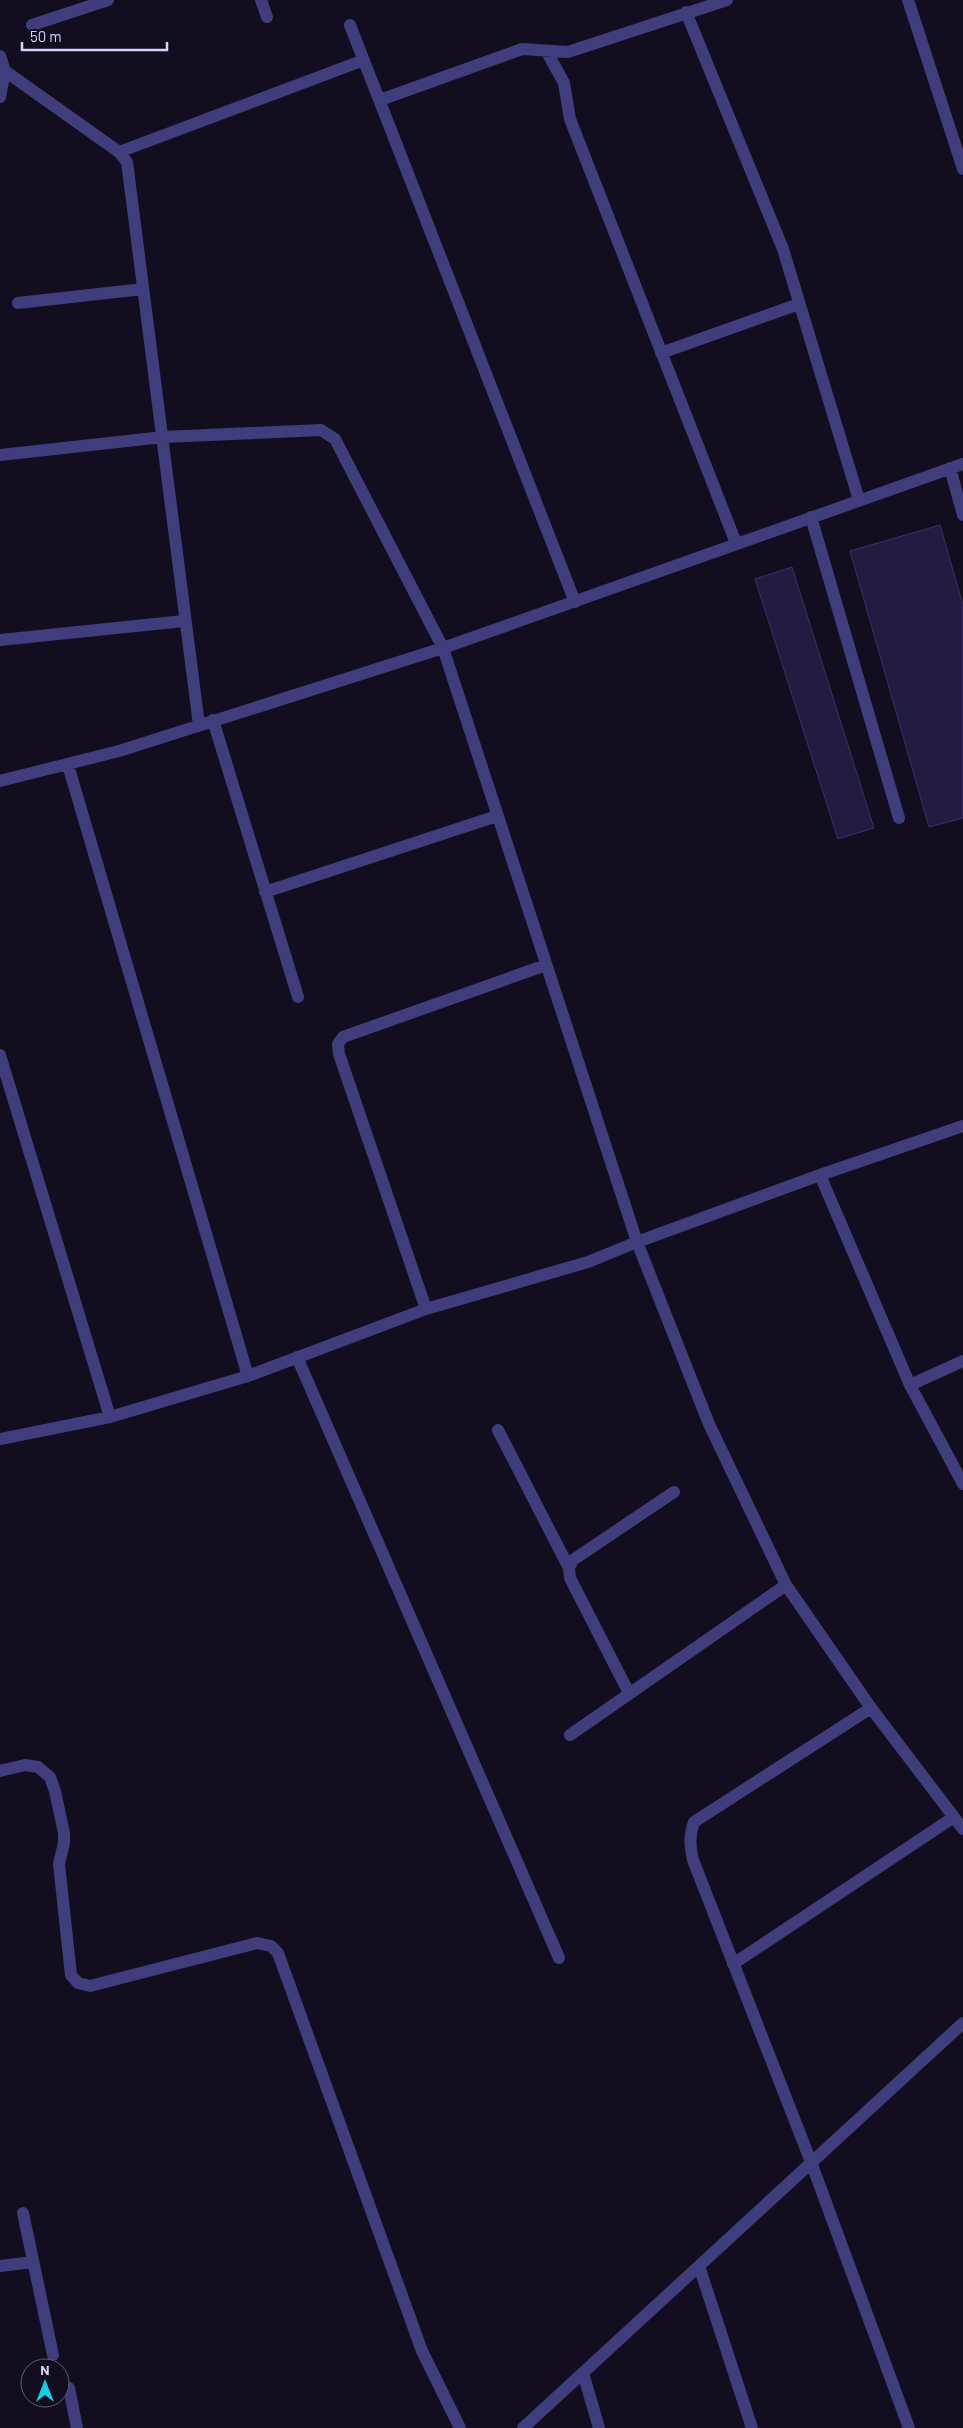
<svg xmlns="http://www.w3.org/2000/svg" width="963" height="2428" font-family="Barlow,sans-serif">
<style>
.building{fill:#241c40;stroke:#3c2f6a}
.lines{fill:none;stroke-linecap:round;stroke-linejoin:round}
.minor{stroke:#403d7c;stroke-width:12}
</style>
<rect width="100%" height="100%" fill="#120e20"/>
<path class="building" d="M940 525 963 605V818L929 827 850 551Z
M792 567 874 828 838 839 755 579Z"/>
<g class="lines">
<path class="minor" d="M261 0 267 17
M908 0 963 169
M686 12 783 249 859 500
M32 25 108 0
M350 25 575 602
M547 52 564 83 570 119 736 543
M0 56 5 71 0 97
M5 71 119 152 127 162 199 725
M380 100 522 49 568 52 727 0
M119 152 364 60
M18 303 143 289
M661 353 799 304
M0 455 163 437 321 430 335 439 443 648 637 1242 709 1424 786 1585 871 1708 963 1829
M950 468 963 515
M811 517 899 818
M0 640 184 621
M213 720 298 997
M68 765 248 1376
M0 781 119 751 443 648 963 464
M265 892 497 816
M0 1055 110 1417
M820 1175 910 1385 963 1484
M426 1309 339 1054 338 1044 343 1037 546 965
M297 1357 559 1958
M910 1385 963 1361
M498 1430 569 1568
M0 1439 110 1417 248 1376 426 1309 588 1262 637 1242 820 1175 963 1126
M629 1693 570 1578 569 1568 573 1560 674 1492
M871 1708 694 1822C689 1836 690 1846 693 1860L811 2162 909 2428
M570 1735 786 1585
M0 1771 25 1765 38 1767 50 1777 55 1791 64 1833V1843L59 1864 71 1975 78 1983 90 1986 257 1943 271 1946 278 1953 422 2351 460 2428
M733 1964 954 1817
M23 2213 53 2355
M0 2266 33 2262
M699 2266 752 2428
M583 2373 599 2428
M69 2388 77 2428
M523 2428 963 2023"/>
</g>
<g transform="translate(45 2383)"><circle r="24" fill="#120e20" stroke="#605c78"/>
<path d="M0-4L9 19L0 12L-9 19Z" fill="#10cfe8"/>
<text y="-8" font-size="14" font-weight="bold" text-anchor="middle" fill="#d6d0fc">N</text>
</g>
<path d="M22 42v8h145v-8" fill="none" stroke="#d6d0fc" stroke-width="2.5"/>
<text x="30" y="42" font-size="15" fill="#d6d0fc" stroke="#120e20" stroke-width="4" paint-order="stroke">50 m</text>
</svg>
